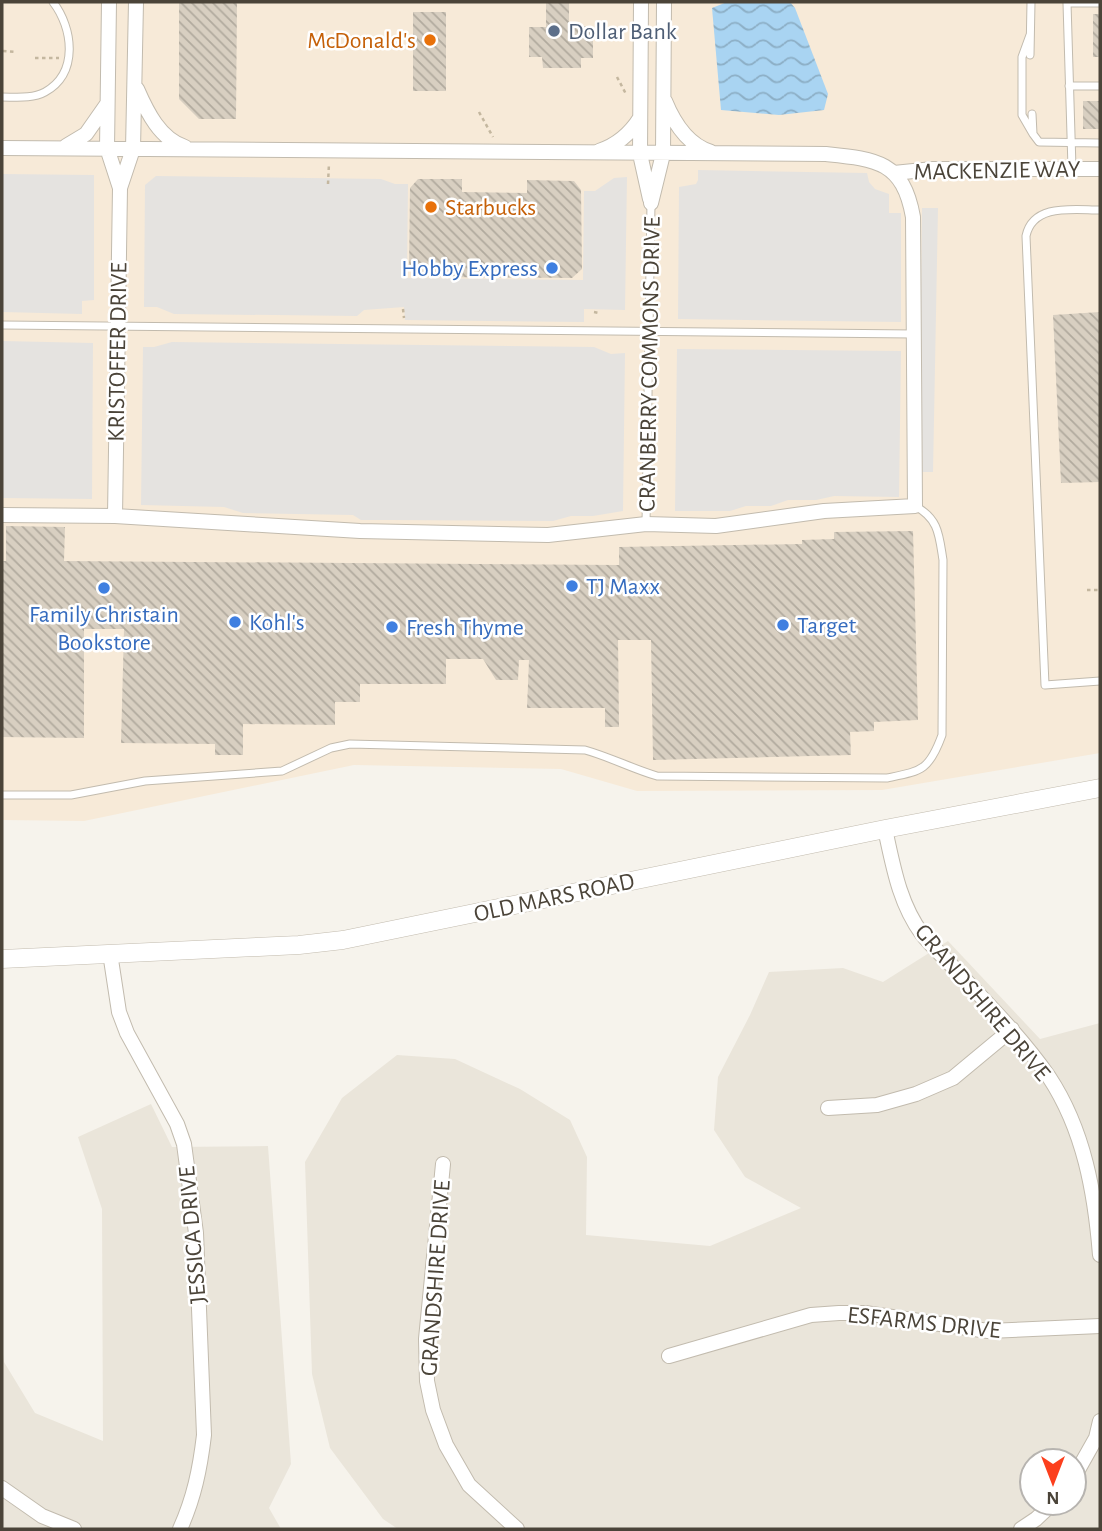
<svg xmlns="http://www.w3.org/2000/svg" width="1102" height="1531" font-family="'Alegreya Sans',sans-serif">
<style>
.residential{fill:#eae5da;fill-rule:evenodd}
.commercial{fill:#f7ead8}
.parking{fill:#e5e3e0}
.water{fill:url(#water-waves)}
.building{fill:url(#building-back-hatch)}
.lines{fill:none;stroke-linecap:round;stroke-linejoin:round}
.service-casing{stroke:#c2bbae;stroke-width:9}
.minor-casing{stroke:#c2bbae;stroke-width:16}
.tertiary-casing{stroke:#c2bbae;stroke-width:19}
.path{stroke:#c4b79f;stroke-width:2.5;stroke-dasharray:3.5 3.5;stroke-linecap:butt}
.service{stroke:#fff;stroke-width:7}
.minor{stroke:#fff;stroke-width:14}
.tertiary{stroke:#fff;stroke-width:18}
.service-dot{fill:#5c6f8a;stroke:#fff;stroke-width:2.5}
.food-dot{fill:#e8710a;stroke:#fff;stroke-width:2.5}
.shop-dot{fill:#3f7fe0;stroke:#fff;stroke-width:2.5}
.labels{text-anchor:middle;stroke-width:5;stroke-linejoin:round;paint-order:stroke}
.service-label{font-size:24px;fill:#4e5e75;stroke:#fff;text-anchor:start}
.food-label{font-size:24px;fill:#c56008;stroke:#fff;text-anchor:end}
.street-label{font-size:24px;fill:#4b4439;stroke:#fff}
.shop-label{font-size:24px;fill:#366cbe;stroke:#fff;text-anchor:start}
</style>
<defs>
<pattern id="water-waves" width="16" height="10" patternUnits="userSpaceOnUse" patternTransform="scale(1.75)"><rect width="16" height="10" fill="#a9d4f2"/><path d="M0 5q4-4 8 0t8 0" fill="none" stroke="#8caec5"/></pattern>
<pattern id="building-back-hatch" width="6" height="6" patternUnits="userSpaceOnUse" patternTransform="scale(1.75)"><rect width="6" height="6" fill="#d8cfc1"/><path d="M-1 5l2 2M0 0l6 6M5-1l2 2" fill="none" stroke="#b1aa9e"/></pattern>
</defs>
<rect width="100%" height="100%" fill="#f6f3ec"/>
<path class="residential" d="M948 941 1040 1039 1100 1023V1529H398L383 1519 330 1448 312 1374 305 1162 342 1098 397 1055 455 1059 520 1089 570 1120 587 1157 586 1235 710 1246 801 1208 745 1177 714 1130 718 1077 750 1015 769 972 843 968 883 982ZM1032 1461H1074V1503H1032Z
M151 1104 172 1147 268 1146 291 1464 269 1508 281 1529H2V1346L4 1362 35 1413 103 1441 102 1209 78 1137Z"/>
<path class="commercial" d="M2 2H1100V753L882 790 637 791 561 769 354 765 84 821 2 820Z"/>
<path class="parking" d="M698 170 867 173 869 182 875 189 889 194V213H901V322L678 319 679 187 696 184 698 180Z
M2 174 94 175V300L82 301V314L2 312Z
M156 176 381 179 395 184H408L407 278 583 280 584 191H595L614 178 627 177 625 310 584 309V322L405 320 404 307 364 310 357 316 174 314 157 307H144L145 185Z
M922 208H938L933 472H919Z
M2 341 93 343 92 499 2 498Z
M172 342 594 347 611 354 625 353 623 511 593 516H571L553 521 391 520H361L353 515 243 513 224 507 141 505 143 347H154Z
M677 349 901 351 899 497 834 496 816 500H788L771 506H746L730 511H675Z"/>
<path class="water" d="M727 2H790L795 8 828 94 824 110 779 115 721 110 712 8Z"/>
<path class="building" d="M179 2H237L236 119H199L179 99Z
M546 2H569V26H593V58H581V68H543L542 57H529V27H546Z
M413 12H446V91H413Z
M1093 14H1100V57H1093Z
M1083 101H1100V129H1083Z
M418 179H462V192L527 193V180L574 181 581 190 582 269 572 278 419 277 409 268 410 188Z
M1100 312V482L1061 483 1053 315Z
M6 526 65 527 64 561 619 565V547L802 544V540L834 539V532L913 531 918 720 874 722V731L850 732 851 755 653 760 651 640H618L619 727H605V708H527L529 660H519L518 680H496L483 659H446V684H360V702H335V725L243 724V755H215V744L121 743 124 629H84V738L2 737V561H6Z"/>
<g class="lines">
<g class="service-casing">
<path id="service" d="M1030 35 1022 57V115L1033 134
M1030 55 1031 2
M1069 86H1100
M2 97C16 97 32 99 45 92 79 73 73 28 53 2
M1032 114 1033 134 1039 142 1100 143
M1072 168 1067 3H1100
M1100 210C1074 210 1033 203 1026 236L1045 685 1100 681
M2 325 913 334
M646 524 651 203
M2 795H71L145 781 282 771 331 748 350 744 585 750C610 757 633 769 657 776L887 778C921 771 929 771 942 735L943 560C939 535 939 519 915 506"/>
</g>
<g class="minor-casing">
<path id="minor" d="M109 2 107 148 120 188
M641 2 640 154 650 199
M137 89C147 112 160 139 185 147
M665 101C674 123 688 145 711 152
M66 146 86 134 107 104
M2 148 826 154C876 159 903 161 913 217L915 506 824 511 716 526 646 524 548 535 360 531 115 516 2 515
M599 151C617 145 630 134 640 118
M894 173 933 169H1100
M651 203 663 154 664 2
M115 516 120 188 133 149 136 2
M885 829C893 865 899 903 922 934 931 946 944 957 955 969 987 1003 1022 1038 1049 1077 1084 1130 1095 1193 1100 1255
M110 953 119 1012 127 1033 177 1124 184 1144 196 1233 204 1435C200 1469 194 1498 180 1529
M828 1108 877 1105 916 1094 953 1078 1012 1029
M443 1164 426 1339 427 1381 433 1410 446 1445 469 1485 517 1529
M669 1356 811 1315 839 1313H865L988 1331 1100 1326
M1074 1477 1096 1438 1100 1421
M2 1488 42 1516 74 1529
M1021 1529 1036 1519 1053 1503"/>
</g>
<g class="tertiary-casing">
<path id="tertiary" d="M2 959 299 945 343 940 885 829 1100 788"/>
</g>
<path class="path" d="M3 51 16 52
M35 58H59
M617 77 626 94
M479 112 493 137
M328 184 329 163
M403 309 404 318
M594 312 599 313
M1087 590H1100"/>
<use href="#service" class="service"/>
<use href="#minor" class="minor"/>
<use href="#tertiary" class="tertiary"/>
</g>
<circle class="service-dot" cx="554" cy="31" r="7"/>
<g class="food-dot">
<circle cx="430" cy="40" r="7"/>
<circle cx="431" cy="207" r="7"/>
</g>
<g class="shop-dot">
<circle cx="552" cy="268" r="7"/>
<circle cx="572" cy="586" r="7"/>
<circle cx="104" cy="588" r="7"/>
<circle cx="235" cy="622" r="7"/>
<circle cx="783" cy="625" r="7"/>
<circle cx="392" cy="627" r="7"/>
</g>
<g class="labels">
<g class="service-label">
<text x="568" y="39">Dollar Bank</text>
</g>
<g class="food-label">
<text x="416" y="48">McDonald's</text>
<text x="445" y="215" text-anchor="start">Starbucks</text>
</g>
<g class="street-label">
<text transform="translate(997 170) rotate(-1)" y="8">MACKENZIE WAY</text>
<text transform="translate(117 352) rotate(-89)" y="8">KRISTOFFER DRIVE</text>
<text transform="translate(649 364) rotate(-89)" y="8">CRANBERRY COMMONS DRIVE</text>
<text transform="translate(554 897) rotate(-12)" y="8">OLD MARS ROAD</text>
<text transform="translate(983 1002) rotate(50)" y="8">GRANDSHIRE DRIVE</text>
<text transform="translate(192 1235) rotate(-95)" y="8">JESSICA DRIVE</text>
<text transform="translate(435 1278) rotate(-86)" y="8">GRANDSHIRE DRIVE</text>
<text transform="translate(924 1322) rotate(6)" y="8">ESFARMS DRIVE</text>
</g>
<g class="shop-label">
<text x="538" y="276" text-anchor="end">Hobby Express</text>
<text x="586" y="594">TJ Maxx</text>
<text x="104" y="622" text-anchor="middle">Family Christain<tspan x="104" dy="28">Bookstore</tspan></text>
<text x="249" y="630">Kohl's</text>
<text x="797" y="633">Target</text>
<text x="406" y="635">Fresh Thyme</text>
</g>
</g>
<rect width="1102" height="1531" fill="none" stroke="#4b4439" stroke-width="7"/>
<g transform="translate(1053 1482) rotate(180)"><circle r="33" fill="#ffffff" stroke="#b7b4b0" stroke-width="2"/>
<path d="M0-5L12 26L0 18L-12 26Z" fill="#fc3f1d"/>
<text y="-10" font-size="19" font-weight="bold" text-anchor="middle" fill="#4b4439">N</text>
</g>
</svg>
